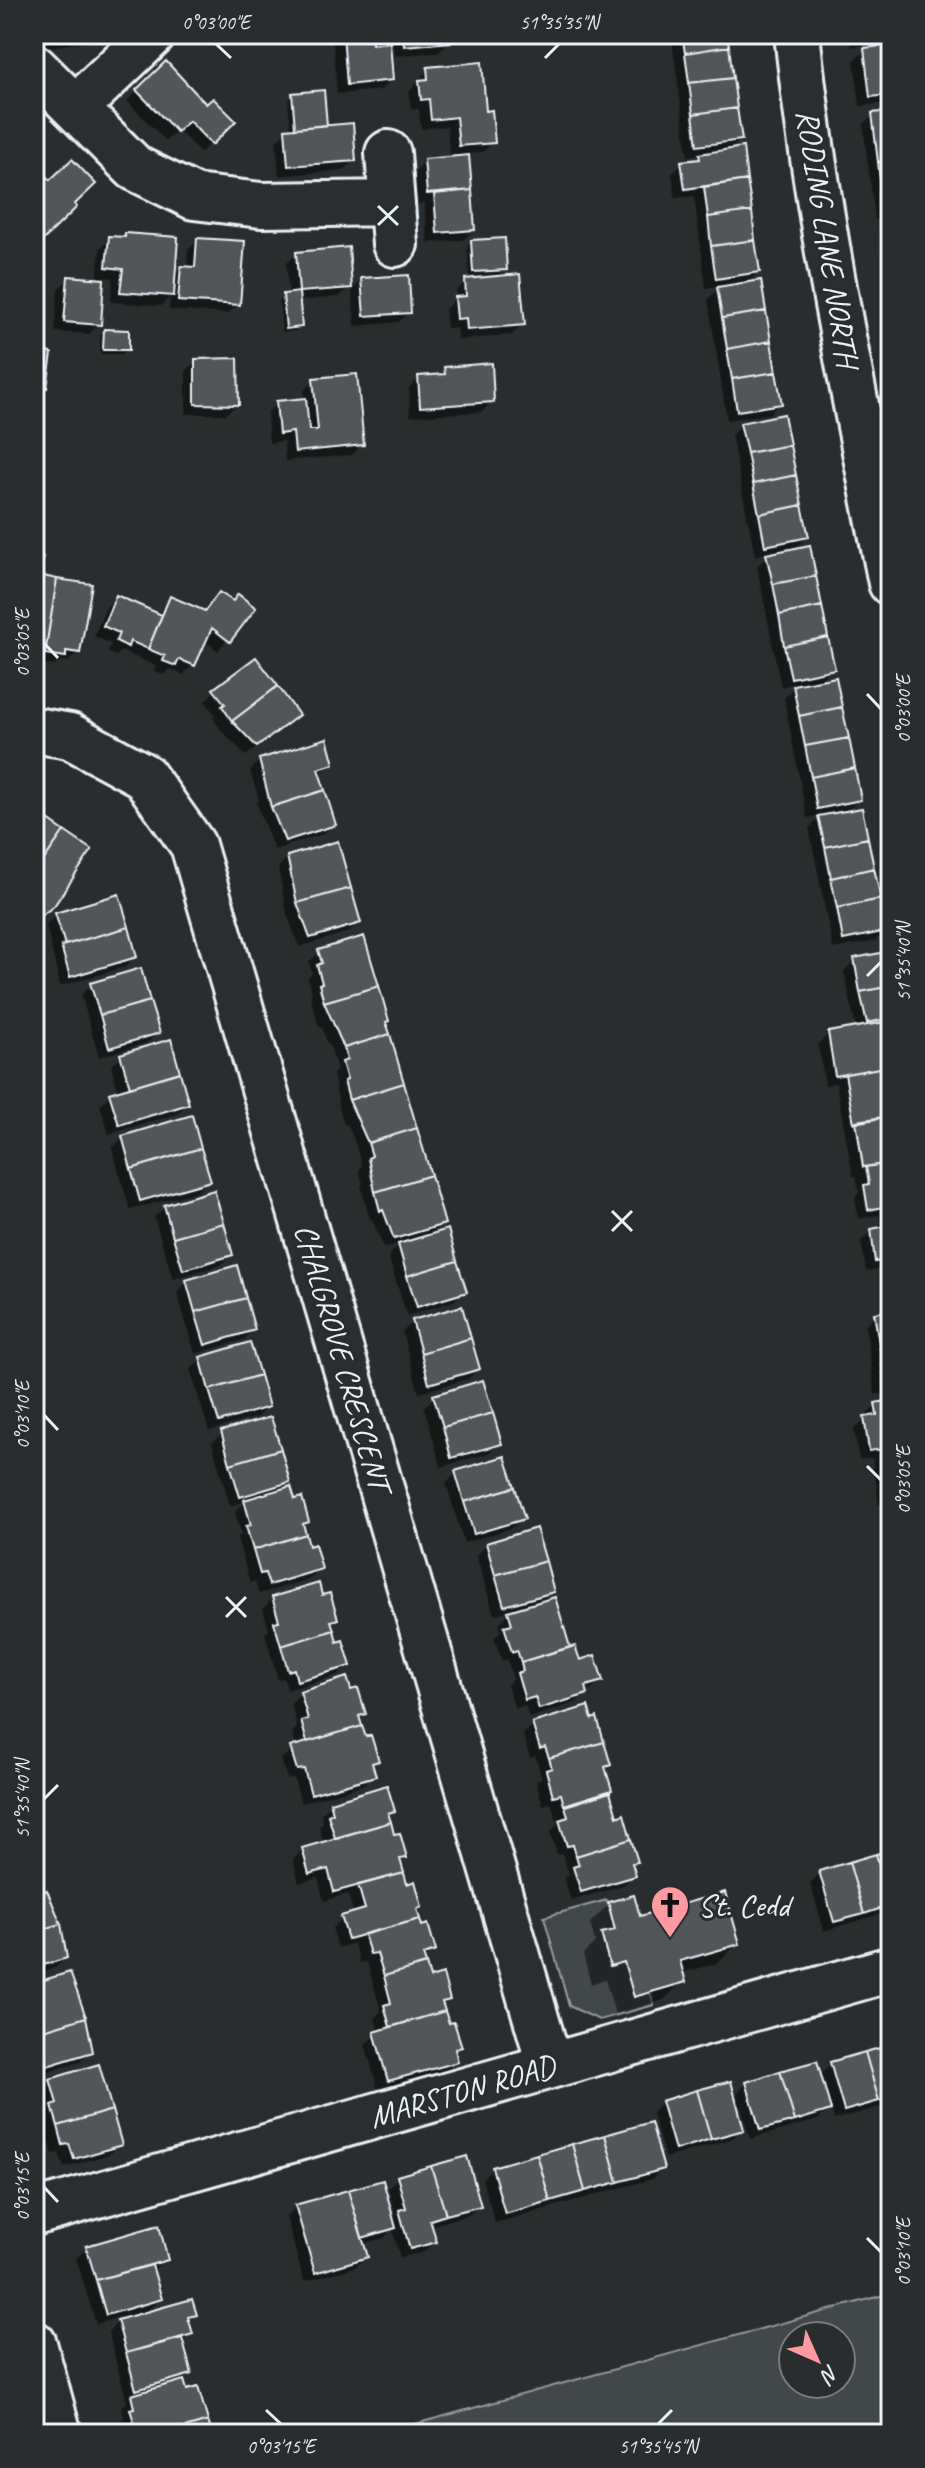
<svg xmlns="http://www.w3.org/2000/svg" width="925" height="2468" font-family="Caveat,sans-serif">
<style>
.green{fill:#424648;stroke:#959ca0;stroke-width:2;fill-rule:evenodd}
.shadow{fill:#0007}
.building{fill:#535759;stroke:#e8f1f8;stroke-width:2}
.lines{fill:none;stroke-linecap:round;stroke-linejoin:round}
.street-casing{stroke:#e8f1f8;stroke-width:50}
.secondary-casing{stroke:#e8f1f8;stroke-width:50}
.street{stroke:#2a2d2e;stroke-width:44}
.secondary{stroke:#2a2d2e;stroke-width:44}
.ticks{fill:none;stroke:#e8f1f8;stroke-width:3}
.labels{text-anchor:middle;stroke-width:6;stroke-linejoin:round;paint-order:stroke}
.street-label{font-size:32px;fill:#e8f1f8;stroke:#2a2d2e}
.poi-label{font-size:32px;fill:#e8f1f8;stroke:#2a2d2e;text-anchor:start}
.neatline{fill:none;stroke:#e8f1f8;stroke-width:3}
.ticks-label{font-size:20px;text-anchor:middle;fill:#e8f1f8}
</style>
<rect width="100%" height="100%" fill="#2a2d2e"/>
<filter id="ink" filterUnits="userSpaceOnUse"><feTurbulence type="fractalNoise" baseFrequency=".0125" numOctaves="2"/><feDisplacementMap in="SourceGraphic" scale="16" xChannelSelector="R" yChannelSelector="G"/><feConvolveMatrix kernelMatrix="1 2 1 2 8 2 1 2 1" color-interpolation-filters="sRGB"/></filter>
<g filter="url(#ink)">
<path class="green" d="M607 1900 615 1930 601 1934 610 1965 624 1962 650 1992 654 2005 599 2020 569 2006 544 1917Z
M891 2293V2434H379ZM793 2336H841V2384H793Z"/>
<path class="shadow" d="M41 34H110L105 39 43 48Z
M342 34H379L369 35 370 46 391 80 381 90 337 94 333 43Z
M392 34H448L449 42 438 52 394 56Z
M671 34H725L740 140 728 152 741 150 758 272 745 285 779 403 769 414 727 420 708 299 722 285 706 288 694 196 675 198 672 173 682 163 694 161 702 154 688 156Z
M850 34H891V42L851 47Z
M891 47V103L860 106 854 60 865 50Z
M166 64 206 107 234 121 200 153 178 130 166 141 127 101Z
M428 69 484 113 493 142 483 152 466 154 473 230 463 240 428 243 424 203 418 204 415 171 425 161 450 159 447 126 421 129 419 109H411L409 92Z
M322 92 325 127 354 160 344 170 279 176 276 141 286 131H291L288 100 293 95Z
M891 113V218L875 220 863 125 873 115Z
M891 223V326L879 234Z
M126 235 173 276 182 268H187L188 250 198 240 238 304 228 314 169 310 170 297 161 306 111 302 113 278 102 277 99 324 89 334 55 332 58 289 68 279 97 281 100 248 110 238 122 239Z
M471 242 505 269 500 274 469 276 467 247Z
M297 254 350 287 339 297 298 301 300 326 296 331 282 332 279 301 289 295 286 264Z
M362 280 409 312 399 322 355 326 352 290Z
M466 281 523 325 512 335 458 340 456 328H447L445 309 456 298V291Z
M105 331 127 349 122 354H100V336Z
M34 352 45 387 41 392 34 391Z
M196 361 237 404 226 414H186V371Z
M445 369 492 401 482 412 410 416 409 388 419 378 437 377Z
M314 380 362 444 352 455 285 461 284 441 269 443 267 413 277 403 304 400V390Z
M741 425 807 537 793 551 832 668 818 682 859 799 846 813 885 930 875 941 833 949 809 828 822 815 807 818 784 698 798 683 781 687 757 566 771 552 755 556 731 435Z
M34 546 37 577 79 652 68 662 59 661 54 666 34 663Z
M220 594 232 603 253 608 218 651 204 640 193 665 183 675 170 669 164 675 154 671 156 666 121 651 116 656 107 652 111 644 94 636 106 607 117 597 158 615 171 598 204 612Z
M215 691 297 715 246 756 222 731 213 718 215 715 205 701Z
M260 760 332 763 318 775 334 824 323 834 274 850 256 802 259 800 250 771Z
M34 815 53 905 34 922Z
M288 857 359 922 349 932 299 947 287 914 278 868Z
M56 915 135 957 125 967 60 986 46 925Z
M362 939 443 1223 430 1236 465 1291 454 1301 407 1316 388 1256 402 1243 384 1248 372 1219 370 1220 361 1187 363 1184 359 1170 362 1166 354 1140 347 1124 344 1125 340 1111 333 1074 337 1070 329 1043H327L322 1027H319L310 996 312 993 308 977 312 973 309 962 319 952Z
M891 953V1304L886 1268 866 1271 861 1241 872 1231 881 1229 879 1215 858 1219 855 1197 859 1193 856 1176H853L836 1083 825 1085 818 1044 828 1034 856 1029 844 971 855 960Z
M91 985 157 1033 147 1043 99 1057 81 995Z
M121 1056 187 1104 177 1114 109 1134 100 1105 111 1095 119 1093 111 1066Z
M123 1138 208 1180 198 1191 130 1210 112 1148Z
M165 1207 231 1254 221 1265 173 1279 154 1217Z
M187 1282 253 1330 243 1340 195 1354 177 1292Z
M891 1312V1393L875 1395 865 1325 875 1315Z
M413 1322 478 1369 468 1379 419 1393 402 1332Z
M201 1359 267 1407 257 1417 209 1431 190 1369Z
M434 1397 499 1443 489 1453 441 1467 424 1407Z
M891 1402V1503L879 1505 872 1458 859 1460 854 1429 867 1419 866 1415 876 1405Z
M222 1433 288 1481 276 1493 307 1522 302 1527 308 1548 320 1568 310 1579 259 1594 255 1581 250 1583 237 1538 241 1534 235 1512 246 1501 230 1506 212 1443Z
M456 1473 522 1518 512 1528 464 1543 446 1483Z
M487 1544 552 1591 539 1604 554 1600 569 1650 579 1662 601 1681 575 1703 529 1718 525 1705 515 1709 507 1685 513 1679 507 1659 502 1661 494 1638 501 1631 499 1623 513 1609 494 1615 476 1555Z
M273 1598H321L336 1618 330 1624 336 1644 349 1665 338 1675 287 1690 284 1678 278 1680 265 1634 269 1630 263 1609Z
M301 1693H350L364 1713 358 1719 364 1740 377 1760 371 1766 373 1775 363 1785 301 1803 294 1778 287 1779 281 1759 296 1747 292 1733 297 1727 291 1704Z
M533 1725 609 1765 603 1770 609 1790 602 1797 636 1861 631 1866 634 1875 624 1885 571 1901 564 1879 569 1874 562 1854 557 1855 550 1832 558 1824 551 1803 543 1805 536 1782 542 1777 535 1756 530 1758 523 1735Z
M331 1804 392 1811 387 1816 405 1857 399 1863 405 1886 420 1907 415 1911 420 1928 433 1951 423 1961 429 1980 448 2000 441 2006 448 2026 460 2046 454 2053 456 2061 446 2071 378 2090 365 2044 379 2033 375 2017 381 2011 367 1962 360 1963 354 1943 338 1948 332 1928 343 1918 354 1915 348 1894 324 1901 318 1878 299 1883 293 1860 303 1849 324 1844 319 1827 323 1823 321 1814Z
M891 1852V1911L824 1931 810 1883 820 1873Z
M34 1896 65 1958 55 1968 34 1974Z
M609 1904 639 1918 737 1944 718 1963 681 1973 683 1981 664 2000 615 2014 605 1979 591 1984 583 1954 595 1942 590 1923Z
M34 1985 90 2052 80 2062 37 2075 34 2065Z
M891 2047V2104L834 2120 831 2107 818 2120 750 2139 737 2094 747 2083 819 2076 831 2064Z
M51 2081 120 2144 110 2154 64 2168 59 2153 53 2154 43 2118 47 2113 41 2091Z
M662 2102 742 2129 732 2139 665 2158 652 2113Z
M662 2168 652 2179 495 2223 482 2179 493 2169Z
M398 2178 479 2205 469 2215 430 2226 434 2241 424 2252 400 2258 392 2229 384 2238 362 2244 366 2257 355 2267 304 2282 286 2217 296 2207 392 2220 396 2216 388 2188Z
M87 2248 166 2260 152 2271 160 2299 144 2314 194 2315 188 2321 191 2334 182 2343 190 2373 182 2381 210 2434H125L121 2421 124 2417 121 2407 127 2402 108 2332 123 2316 96 2324 76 2258Z"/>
<path class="building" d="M343 34H371L372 44 390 42 393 80 347 85Z
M403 34H450L451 42 404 46Z
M682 34H727L729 46 685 53Z
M891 45V95L870 97 864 48Z
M729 46 733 78 689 83 685 53Z
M166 61 206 104 213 98 236 121 212 145 189 121 177 132 136 90Z
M482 62 486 111 492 110 495 143 459 146 456 117 431 120 429 99 421 100 419 80 428 79 427 67Z
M733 78 737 108 693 114 689 83Z
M324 90 327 125 295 128 292 93Z
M737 108 742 140 697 146 693 114Z
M891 111V160L878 162 872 113Z
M353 123 356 161 288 166 285 129Z
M743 147 747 180 685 189 681 161 700 159 699 154Z
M469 155 472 190 427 194 424 159Z
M72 159 96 184 75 204 77 207 40 243 34 237V188L47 176 50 180Z
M891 160V210L884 211 878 162Z
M747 180 752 211 708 217 704 187Z
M472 190 475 230 437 233 434 194Z
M752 211 755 240 711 246 708 217Z
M125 233 178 237 174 296 120 292 123 269 106 267 109 236 125 237Z
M197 238 245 241 240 305 178 301 181 266 195 267Z
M505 238 507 270 473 272 471 240Z
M755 240 760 272 716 279 711 246Z
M349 247 352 288 299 292 296 252Z
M520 274 525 325 467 330 466 318 457 319 455 297 466 296 465 279Z
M409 275 411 313 364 316 361 278Z
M68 276 104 279 101 325 64 322Z
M761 280 766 311 722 318 717 287Z
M299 292 302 327 286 329 283 294Z
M766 311 771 341 727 349 722 318Z
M104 329 129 330V350H103Z
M771 341 776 372 732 379 727 349Z
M34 350 52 353 47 388 34 386Z
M238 358 239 405 195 404V359Z
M492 363 494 402 420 407 418 376 445 374 444 367Z
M776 372 782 404 737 411 732 379Z
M357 374 364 445 295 452 293 432 279 434 276 401 306 398 309 430H318L313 378Z
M784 414 790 445 747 453 740 423Z
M790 445 796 475 753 484 747 453Z
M796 475 802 505 759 514 753 484Z
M802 505 809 537 765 546 759 514Z
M34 544 38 545 37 556 43 557 39 575 57 579 45 654 34 652Z
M810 545 816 576 773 584 766 554Z
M816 576 822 606 779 615 773 584Z
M57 579 92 584 80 653 66 651V657L45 654Z
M219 592 233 601 238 594 256 608 230 642 212 628 195 666 179 659 176 666 163 661 165 656 148 649 170 596 205 611Z
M116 595 162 615 148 649 130 641 128 647 116 641 119 633 103 626Z
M822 606 828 637 784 646 779 615Z
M828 637 835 669 791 678 784 646Z
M256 657 278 686 232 721 222 706 225 704 213 689Z
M836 677 842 707 799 716 793 685Z
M278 686 299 715 257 747 232 721Z
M842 707 849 738 805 746 799 716Z
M327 738 334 764 318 769 325 790 271 807 259 759Z
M849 738 855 768 811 777 805 746Z
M855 768 861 800 817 809 811 777Z
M325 790 336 825 285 841 271 807Z
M862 808 868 838 825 847 818 816Z
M35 811 64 831 34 874V814Z
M64 831 92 850 54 906 42 915 34 910V874Z
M868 838 874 868 831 878 825 847Z
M338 841 351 888 297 903 287 856Z
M874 868 881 899 837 908 831 878Z
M351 888 361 923 310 938 297 903Z
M119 894 129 927 65 945 55 913Z
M881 899 887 931 843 940 837 908Z
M129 927 137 957 70 977 61 946Z
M364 936 379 986 324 1002 319 984 322 983 317 965 322 963 318 950Z
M891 951V986L860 992 854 958Z
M141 968 150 1001 100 1015 90 983Z
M379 986 389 1021 386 1022 390 1034 344 1048 324 1002Z
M891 986V1018L867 1023 860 992Z
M150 1001 160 1033 109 1048 100 1015Z
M891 1021V1066L835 1076 828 1032Z
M390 1034 404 1083 349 1100 344 1081 347 1080 342 1062 347 1060 344 1048Z
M171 1039 180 1072 130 1087 120 1054Z
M891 1066V1116L854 1123 845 1074Z
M180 1072 189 1104 119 1125 109 1093Z
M404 1083 417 1128 368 1143 349 1100Z
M192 1115 201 1148 131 1169 122 1136Z
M891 1116V1163L863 1167 856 1121Z
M417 1128 431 1175 375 1192 368 1158 372 1156 368 1143Z
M201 1148 211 1181 140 1201 131 1169Z
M891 1163V1212L889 1206 868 1210 864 1185 869 1184 866 1167Z
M431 1175 445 1224 394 1239 383 1210 380 1211 375 1192Z
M214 1190 224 1223 173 1237 164 1205Z
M224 1223 233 1255 183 1270 173 1237Z
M891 1225V1259L875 1262 871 1229Z
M448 1229 457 1261 407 1276 398 1244Z
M457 1261 467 1292 417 1307 407 1276Z
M237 1265 246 1298 195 1312 186 1280Z
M246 1298 255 1330 205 1345 195 1312Z
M462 1306 471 1338 421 1353 412 1320Z
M891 1310V1353L881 1355 874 1313Z
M471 1338 480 1369 429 1384 421 1353Z
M250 1342 260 1375 209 1390 200 1357Z
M891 1353V1385L885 1386 881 1355Z
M260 1375 269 1407 219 1422 209 1390Z
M483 1380 493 1413 443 1427 433 1395Z
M891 1400V1448L869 1451 864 1417 877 1415 875 1403Z
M493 1413 502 1444 451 1458 443 1427Z
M271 1417 281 1449 230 1464 221 1431Z
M891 1448V1495H889L881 1449Z
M281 1449 290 1482 240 1497 230 1464Z
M505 1456 515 1487 464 1502 455 1471Z
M291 1486 295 1499 302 1497 309 1522 303 1524 306 1534 253 1550 246 1526 251 1525 244 1500Z
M515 1487 525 1519 474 1534 464 1502Z
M536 1528 546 1561 495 1575 486 1543Z
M306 1534 309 1546 315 1544 322 1569 269 1585 265 1573 260 1574 253 1550Z
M546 1561 554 1592 504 1606 495 1575Z
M319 1583 322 1595 330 1593 338 1619 331 1621 334 1630 281 1646 274 1622 279 1621 272 1597Z
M555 1597 570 1647 521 1662 517 1650 512 1652 504 1626 512 1624 508 1611Z
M334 1630 337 1642 343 1640 351 1666 297 1681 294 1669 288 1671 281 1646Z
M575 1646 580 1660 595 1655 603 1681 586 1686 588 1694 539 1709 535 1697 525 1700 517 1673 523 1671 521 1662Z
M347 1677 351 1690 358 1688 366 1714 359 1716 362 1726 307 1742 301 1721 308 1719 300 1692Z
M588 1706 592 1719 597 1717 604 1742 549 1758 545 1747 540 1749 532 1723Z
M362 1726 366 1737 371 1735 379 1761 372 1763 376 1776 311 1794 304 1769 297 1770 290 1747Z
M604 1742 611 1765 605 1767 612 1790 564 1805 561 1794 553 1796 546 1770 552 1768 549 1758Z
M387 1785 395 1811 388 1813 391 1822 335 1838 328 1815 333 1813 330 1802Z
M610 1792 617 1817 624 1814 631 1839 576 1856 573 1845 567 1846 559 1820 568 1817 565 1806Z
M391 1822 394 1834 400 1833 407 1858 400 1859 404 1873 334 1892 328 1869 309 1874 302 1848Z
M34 1832 38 1846 35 1850 43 1879 34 1881Z
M631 1839 638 1862 632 1863 636 1876 581 1892 573 1867 579 1865 576 1856Z
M891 1850V1904L876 1854Z
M876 1854 891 1905 864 1914 849 1862Z
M849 1862 864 1914 834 1922 819 1871Z
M404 1873 407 1884 415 1881 422 1907 417 1909 420 1919 348 1939 341 1916 365 1909 358 1885Z
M47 1890 61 1924 34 1932V1894Z
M725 1892 740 1944 680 1961 686 1982 634 1997 624 1962 610 1966 601 1933 615 1930 608 1902 634 1895 640 1916Z
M420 1919 422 1926 428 1924 436 1951 423 1955 426 1964 384 1976 377 1953 370 1954 364 1934Z
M61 1924 67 1958 34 1968V1932Z
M426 1964 430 1978 443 1974 450 2000 442 2002 445 2011 390 2027 384 2005 391 2003 384 1976Z
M70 1972 86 2017 34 2033V1983Z
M445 2011 449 2023 454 2022 462 2047 455 2049 458 2062 388 2081 374 2032Z
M86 2017 93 2052 47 2066 43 2051 37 2052 34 2033Z
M891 2045V2098L879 2101 865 2052Z
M865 2052 879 2101 844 2111 830 2062Z
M817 2061 831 2110 795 2121 780 2071Z
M99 2064 112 2110 58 2126 52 2106 57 2104 50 2079Z
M780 2071 795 2121 760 2130 746 2082Z
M731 2081 744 2130 711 2139 697 2090Z
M697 2090 711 2139 675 2150 661 2101Z
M112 2110 122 2145 74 2159 69 2144 63 2145 58 2126Z
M651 2122 664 2169 618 2182 605 2135Z
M605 2135 618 2182 585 2191 572 2144Z
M572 2144 585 2191 550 2201 537 2154Z
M537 2154 550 2201 505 2214 492 2167Z
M467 2156 481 2206 446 2215 431 2166Z
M431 2166 446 2215 430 2220 437 2242 410 2249 399 2210 406 2208 397 2176Z
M383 2180 396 2228 362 2238 348 2190Z
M348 2190 368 2257 315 2273 295 2205Z
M159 2225 168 2260 96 2280 86 2246Z
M152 2265 162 2299 106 2315 96 2280Z
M192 2299 197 2315 188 2317 193 2334 126 2353 117 2320Z
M182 2338 192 2374 136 2390 126 2353Z
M184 2380 187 2390 198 2387 208 2421 165 2434H142L139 2424 135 2425 130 2409 134 2408 131 2395Z
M208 2421 212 2434H165Z"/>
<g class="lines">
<g class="street-casing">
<path id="street" d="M34 67 135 168 194 197 261 205 392 203
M76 107 153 34
M388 153 395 244
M34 730 70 736 144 776 193 845 550 2066
M34 2213 891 1969
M34 2344 59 2434"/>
</g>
<g class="secondary-casing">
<path id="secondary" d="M797 34C817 219 855 401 891 583"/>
</g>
<use href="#street" class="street"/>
<use href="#secondary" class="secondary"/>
</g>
</g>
<path class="ticks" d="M216 44 231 58M545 58 559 44M378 206 398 225M378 225 398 206M44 643 58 658M867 694 881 709M867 976 881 962M612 1211 632 1231M612 1231 632 1211M44 1415 58 1430M867 1466 881 1480M226 1597 246 1617M226 1617 246 1597M44 1799 58 1785M44 2187 58 2202M867 2238 881 2252M266 2410 281 2424M658 2424 672 2410"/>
<defs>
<g id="church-pin" transform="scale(2)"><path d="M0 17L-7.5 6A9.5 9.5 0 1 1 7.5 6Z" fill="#ff9aa2" stroke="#2a2d2e"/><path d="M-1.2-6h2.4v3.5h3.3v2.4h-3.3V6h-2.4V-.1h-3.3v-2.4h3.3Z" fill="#111"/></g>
</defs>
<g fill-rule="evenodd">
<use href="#church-pin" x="670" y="1905"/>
</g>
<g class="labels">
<g class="street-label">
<text transform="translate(828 238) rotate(81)" y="11">RODING LANE NORTH</text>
<text transform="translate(343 1357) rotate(74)" y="11">CHALGROVE CRESCENT</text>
<text transform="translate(462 2091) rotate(-16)" y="11">MARSTON ROAD</text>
</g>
<g class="poi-label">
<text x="698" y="1916">St. Cedd</text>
</g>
</g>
<rect width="925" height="2468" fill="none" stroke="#2a2d2e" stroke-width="88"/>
<g transform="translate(817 2360) rotate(135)"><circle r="38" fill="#2a2d2e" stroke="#767b7f" stroke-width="2"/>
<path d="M0-6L14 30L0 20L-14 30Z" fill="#ff9aa2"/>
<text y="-12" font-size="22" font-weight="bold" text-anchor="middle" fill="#e8f1f8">N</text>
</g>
<rect x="44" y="44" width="837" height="2380" class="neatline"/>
<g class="ticks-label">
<text x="216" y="29">0°03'00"E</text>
<text x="559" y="29">51°35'35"N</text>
<text transform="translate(22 643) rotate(-90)" y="7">0°03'05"E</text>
<text transform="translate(903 709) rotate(-90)" y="7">0°03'00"E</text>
<text transform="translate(903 962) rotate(-90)" y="7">51°35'40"N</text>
<text transform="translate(22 1415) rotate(-90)" y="7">0°03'10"E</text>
<text transform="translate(903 1480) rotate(-90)" y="7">0°03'05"E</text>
<text transform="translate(22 1799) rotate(-90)" y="7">51°35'40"N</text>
<text transform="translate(22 2187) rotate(-90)" y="7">0°03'15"E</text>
<text transform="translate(903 2252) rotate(-90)" y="7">0°03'10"E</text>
<text x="281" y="2453">0°03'15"E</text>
<text x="658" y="2453">51°35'45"N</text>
</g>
</svg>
